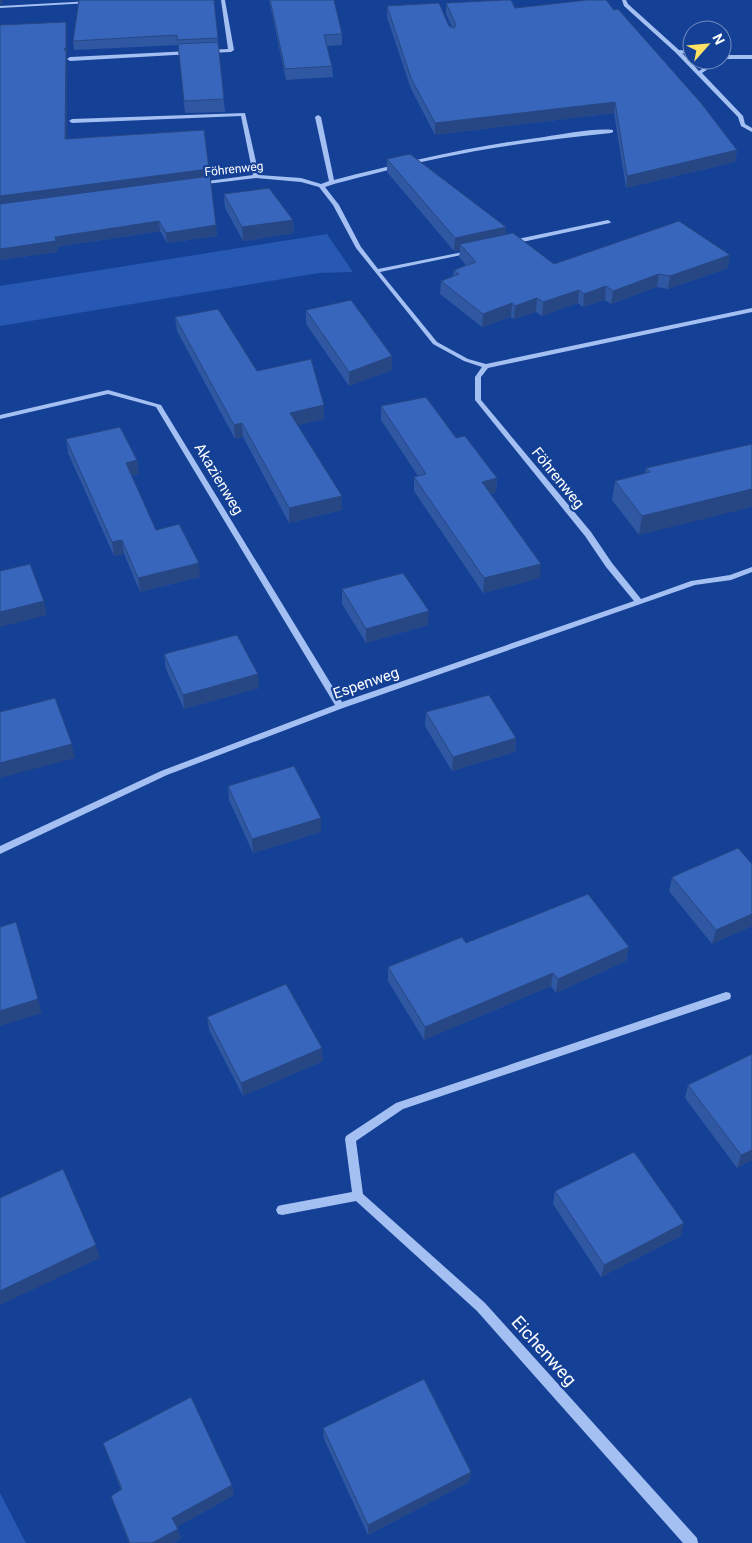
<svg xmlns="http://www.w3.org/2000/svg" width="752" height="1543" font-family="Roboto,sans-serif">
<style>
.green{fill:#2658b4}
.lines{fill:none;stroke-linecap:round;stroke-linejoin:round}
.minor{fill:#a4bff2;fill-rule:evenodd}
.wall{fill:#3058a2}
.shaded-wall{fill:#274784}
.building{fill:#3866bc;stroke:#274784}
.labels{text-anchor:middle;stroke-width:4.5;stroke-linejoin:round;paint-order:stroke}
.far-street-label{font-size:12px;fill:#fff;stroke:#144095}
.street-label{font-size:15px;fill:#fff;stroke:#144095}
.near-street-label{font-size:18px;fill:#fff;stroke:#144095}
</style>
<rect width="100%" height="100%" fill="#144095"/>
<path class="green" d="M327 234 353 272 319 273 0 326V286Z
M0 1493 26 1543H0Z"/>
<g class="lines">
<path class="minor" d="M221 0H225L234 50 231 52 206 53 205 52 208 50 228 49Z
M622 0H626L628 4 679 50 692 51V55L682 53 699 71 715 60H721L702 73 743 116 745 124 752 128V132L741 126 738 117 675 52 624 6Z
M92 1V2L90 3 0 8V6Z
M190 51 192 52V54L70 61 67 59 70 57Z
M722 55H752V59H722Z
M245 113 259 175 301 178 321 184 329 181 315 117 318 115 321 117 334 180C404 162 473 146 544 137 564 134 594 128 613 130V132L611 133C529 141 448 153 369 175 354 179 339 182 325 187L339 205 361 247 378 269 473 250V252L471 253 380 272 437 342 468 359 486 364 752 308V312L488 368 481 377V400L591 532 612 563 641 599 691 581 730 575 752 567V572L731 580 695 585 343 708 167 775 0 854V846L161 771 335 705 156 407 108 394 0 419V415L108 390 161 405 342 702 634 601 606 567 585 536 475 400V377L482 367 464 361 433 344 356 248 333 205 319 187 301 182 256 178 198 185V183L200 182 253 175 241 116 72 123 69 121 72 119Z
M608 220 611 222 610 223 513 244 510 242 513 240Z
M726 992 730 993 731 996 730 999 403 1109 356 1141 363 1194 485 1303 697 1538 698 1543H683L477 1311 356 1201 282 1215 278 1214 276 1210 278 1206 282 1205 352 1192 345 1139 346 1136 396 1103Z"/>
</g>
<path class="wall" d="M214 0 225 112 185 113 178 45 74 50 73 41Z
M269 0H334L342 34V45L327 46 332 66 333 77 286 80Z
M446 3 515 8 737 150 735 162 626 188 614 113 435 135 411 89 387 17V6L452 27 446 14Z
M0 25 67 31V139L210 176 217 236 167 243 160 231 57 247 58 252 0 260Z
M387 159 506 227V234L554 264 728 268 668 289 657 287 611 304 605 300 583 307 578 303 542 316 536 312 514 319 511 317 482 327 440 294 441 281 453 276 454 270 466 265 459 257 460 250 454 251 387 172Z
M224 194 293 220 294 233 243 241 225 208Z
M306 310 392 370 349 386 306 324Z
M175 317 257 371 324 405V419L298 425 342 510 289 523 243 437 235 439 177 331Z
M381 406 456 438 497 478 496 492 490 494 540 578 483 593 414 491V477L418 476 381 420Z
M66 439 137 460 139 474 131 476 156 530 200 577 140 592 124 554 114 556 68 453Z
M752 444 639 535 612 500 615 481 645 473 646 468Z
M342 589 428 625 366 643 342 604Z
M164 654 259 688 184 709 166 669Z
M426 712 516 738 515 752 452 771 425 726Z
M228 786 321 818V832L253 853 229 800Z
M752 864V926L712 944 669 891 672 877Z
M466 943 629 947 626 961 556 993 551 986 424 1040 388 981V967Z
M207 1017 323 1061 243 1096 209 1030Z
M752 1054V1160L737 1168 685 1098 688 1085Z
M555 1191 681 1236 601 1277 553 1204Z
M323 1428 471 1472 469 1482 368 1535 324 1439Z
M103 1443 232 1485 234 1495 177 1527 181 1539 173 1543H129L111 1496 121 1490Z"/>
<path class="shaded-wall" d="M0 0H3L2 4 0 5Z
M66 22 67 31V149L65 139 64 49Z
M615 102 614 113 435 135V123Z
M737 150 735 162 626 188 627 176Z
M209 169 210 179 0 207V196Z
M293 220 294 233 243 241 242 227Z
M159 221 160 231 57 247 58 252 0 260V249L55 237Z
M216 225 217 236 167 243 166 233Z
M506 227V241L460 244V250L454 251 455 238Z
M730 255 728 268 668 289 670 276Z
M659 274 657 287 611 304 613 291Z
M606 286 605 300 583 307 584 294Z
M579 290 578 303 542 316 543 302Z
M537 298 536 312 514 319 515 306Z
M512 303 511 317 482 327 483 314Z
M392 356V370L349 386V372Z
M324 405V419L291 427 290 413Z
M242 423 243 437 235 439 234 425Z
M137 460 139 474 128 477 126 463Z
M497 478 496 492 481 496 482 482Z
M752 489V507L639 535 642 516Z
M342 496V510L289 523V508Z
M122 540 124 554 114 556 112 542Z
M199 563 200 577 140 592 138 578Z
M541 564 540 578 483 593 484 578Z
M44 601 47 615 0 627V612Z
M429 611 428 625 366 643V629Z
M258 674 259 688 184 709 183 695Z
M516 738 515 752 452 771 453 757Z
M72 744 75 758 0 778V763Z
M321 818V832L253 853 252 839Z
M752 914V926L712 944 716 930Z
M629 947 626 961 556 993 558 979Z
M553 973 551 986 424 1040 425 1027Z
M38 999 42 1013 0 1026V1011Z
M322 1048 323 1061 243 1096 241 1083Z
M752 1150V1160L737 1168 741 1155Z
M684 1223 681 1236 601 1277 604 1265Z
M96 1245 100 1258 0 1305V1291Z
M471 1472 469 1482 368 1535V1525Z
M232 1485 234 1495 175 1528 172 1518Z
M178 1529 181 1539 173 1543H152Z"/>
<path class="building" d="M79 0H214L218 38 177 40V35L73 41Z
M270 0H334L342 34 324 35 332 66 285 69Z
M504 0H511L515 8 587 0H606L614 10 618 9 701 103 737 150 627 176 615 102 435 123 411 78 387 6 439 3 449 26 454 28 456 25 446 3Z
M66 22V47L64 49 66 51 65 139 204 130 209 169 0 196V25Z
M218 42 224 99 184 101 178 44Z
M410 154 506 227 455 238 387 159Z
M210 176 216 225 166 233 159 221 55 237 56 241 0 249V204Z
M269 188 293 220 242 227 224 194Z
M679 221 730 255 670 276 659 274 613 291 606 286 584 294 579 290 543 302 537 298 515 306 512 303 483 314 441 281 459 274 454 270 476 262 460 244 513 233 554 264Z
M351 300 392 356 349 372 306 310Z
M218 309 257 371 311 359 324 405 290 413 342 496 289 508 242 423 234 425 175 317Z
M426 397 456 438 465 436 497 478 482 482 541 564 484 578 414 477 426 474 381 406Z
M120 427 137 460 126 463 156 530 179 524 199 563 138 578 122 540 112 542 66 439Z
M752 444V489L642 516 615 481 650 472 646 468Z
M30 564 44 601 0 612V571Z
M403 573 429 611 366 629 342 589Z
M237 635 258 674 183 695 164 654Z
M489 695 516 738 453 757 426 712Z
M55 698 72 744 0 763V712Z
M294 766 321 818 252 839 228 786Z
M738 848 752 864V914L716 930 672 877Z
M588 894 629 947 558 979 553 973 425 1027 388 967 462 937 466 943Z
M16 922 38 999 0 1011V927Z
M286 984 322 1048 241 1083 207 1017Z
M752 1054V1150L741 1155 688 1085Z
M634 1152 684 1223 604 1265 555 1191Z
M63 1169 96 1245 0 1291V1198Z
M424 1379 471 1472 368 1525 323 1428Z
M191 1397 232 1485 172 1518 178 1529 152 1543H130L111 1496 122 1489 103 1443Z"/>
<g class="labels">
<g class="far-street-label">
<text transform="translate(234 169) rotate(-6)" y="4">Föhrenweg</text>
</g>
<g class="street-label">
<text transform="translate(558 478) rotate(51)" y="5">Föhrenweg</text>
<text transform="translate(219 479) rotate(59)" y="5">Akazienweg</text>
<text transform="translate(366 683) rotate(-19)" y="5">Espenweg</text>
</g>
<g class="near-street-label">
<text transform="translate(544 1351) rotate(48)" y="6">Eichenweg</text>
</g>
</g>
<g transform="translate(707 45) rotate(63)"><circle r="24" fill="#144095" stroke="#728cbf"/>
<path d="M0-4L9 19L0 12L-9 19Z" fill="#ffe165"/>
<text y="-8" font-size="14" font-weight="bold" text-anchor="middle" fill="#ffffff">N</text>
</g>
</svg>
